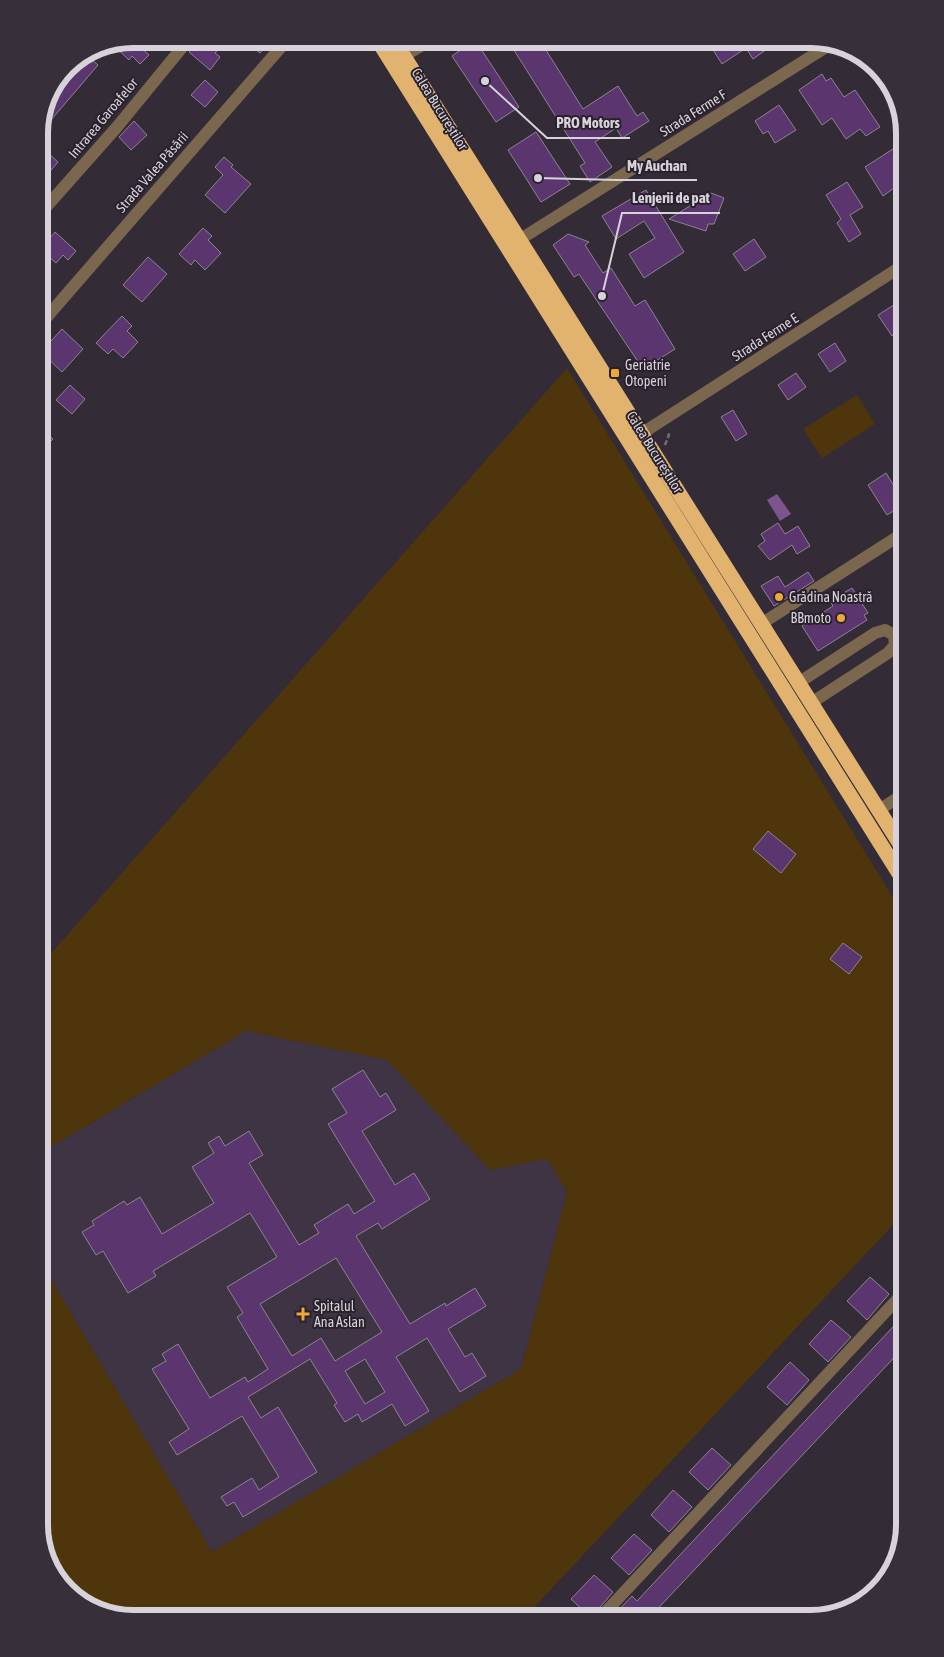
<svg xmlns="http://www.w3.org/2000/svg" width="944" height="1657" font-family="'Asap Condensed',sans-serif">
<style>
.built{fill:#3e3444}
.green{fill:#4e350c}
.water{fill:#7b5490}
.building{fill:#5a356e;stroke:#8c8491;fill-rule:evenodd}
.lines{fill:none;stroke-linecap:round;stroke-linejoin:round}
.path{stroke:#746e77;stroke-width:2.5;stroke-dasharray:5 2.5;stroke-linecap:butt}
.minor{stroke:#7a674d;stroke-width:12}
.highway{stroke:#e2b36e;stroke-width:15}
.poi-dot{fill:#eca93a;stroke:#29222d;stroke-width:2}
.labels{text-anchor:middle;stroke-width:4;stroke-linejoin:round;paint-order:stroke}
.street-label{font-size:14px;fill:#d8d3da;stroke:#29222d}
.poi-label{font-size:14px;fill:#d8d3da;stroke:#29222d;text-anchor:start}
.rim{fill:none;stroke:#d8d3da;stroke-width:6}
.leader{fill:none;stroke:#d8d3da;stroke-width:2}
.callout-dot{fill:#d8d3da;stroke:#29222d;stroke-width:2}
.callout-label{font-size:15px;text-anchor:middle;font-weight:bold;fill:#d8d3da;stroke:#29222d;stroke-width:4;stroke-linejoin:round;paint-order:stroke}
</style>
<rect width="100%" height="100%" fill="#332c37"/>
<path class="built" d="M246 1031 387 1060 490 1170 547 1159 567 1192 521 1369 212 1552 39 1259V1154Z"/>
<path class="green" d="M567 368 905 917V1212L524 1618H127L80 1602 48 1566 39 1525V1259L212 1552 521 1369 567 1192 547 1159 490 1170 387 1060 246 1031 39 1154V967Z
M857 395 875 424 822 458 803 429Z"/>
<path class="water" d="M777 494 791 514 780 521 767 500Z"/>
<path class="building" d="M131 39 149 55 140 64 132 56 129 60 111 43Z
M200 39H227L215 53 220 57 210 70 189 52Z
M242 39H277L267 51 264 48 260 53Z
M507 39H539L583 109 618 86 637 116 643 112 649 121 622 138 616 128 595 142 612 167 590 182 580 166 585 163Z
M706 39H761L767 49 753 59 746 48 722 64Z
M475 40 519 107 496 122 452 56Z
M85 54 98 65 39 134V127L64 70Z
M822 74 826 81 831 78 844 97 855 90 880 127 866 136 860 129 846 139 832 118 822 125 799 90Z
M205 80 218 92 205 107 191 95Z
M779 105 796 130 775 143 768 131 763 134 755 121Z
M134 121 147 135 131 150 119 137Z
M536 132 570 184 541 202 508 150Z
M39 145 58 162 39 184Z
M896 147 905 162V186L897 192 894 188 883 196 865 167Z
M224 157 233 165 231 167 251 184 225 213 205 195 223 175 215 167Z
M847 182 863 207 850 215 861 234 849 242 837 223 841 219 826 195Z
M646 190 684 252 644 278 629 254 655 238 644 221 616 239 602 216Z
M711 193 724 198 714 224H708L706 231 669 219Z
M203 228 212 236 208 240 221 253 205 270 195 260 191 265 179 254Z
M55 232 76 251 68 260 63 255 56 263 40 249Z
M568 234 589 242 585 245 603 273 611 268 635 306 645 300 675 349 643 369 579 274 574 277 553 245Z
M754 239 766 257 745 271 733 254Z
M148 257 167 274 142 302 123 285Z
M905 298V327L892 336 878 315Z
M122 316 132 326 127 331 138 342 123 358 113 349 108 354 96 343Z
M62 329 83 349 62 372 41 352Z
M835 343 846 361 830 372 818 354Z
M796 373 806 387 788 400 778 385Z
M70 385 85 399 72 414 56 400Z
M733 410 747 434 736 441 721 417Z
M39 426 53 439 39 453Z
M886 473 905 504 887 515 868 485Z
M778 523 785 534 798 526 810 546 797 554 792 545 770 560 758 546 765 541 761 534Z
M808 572 814 581 774 606 761 586 778 576 785 587Z
M852 588 868 613 864 615 867 620 818 651 802 626 833 606 830 601Z
M768 831 796 854 781 873 753 849Z
M843 943 862 957 849 974 830 959Z
M363 1070 380 1097 386 1093 396 1110 362 1131 395 1185 414 1173 430 1199 382 1229 378 1223 356 1236 410 1324 445 1303 446 1306 475 1288 486 1306 448 1329 465 1357 472 1353 486 1376 460 1392 427 1338 396 1357 429 1411 405 1426 392 1404 362 1422 358 1414 345 1422 334 1405 337 1403 310 1359 248 1397 261 1418 278 1407 317 1472 243 1517 234 1502 227 1506 221 1497 252 1478 259 1490 279 1477 242 1416 177 1455 169 1442 189 1429 152 1369 166 1361 162 1354 178 1344 210 1398 245 1377 248 1382 268 1369 237 1317 243 1313 227 1287 277 1257 250 1213 153 1271 156 1276 128 1293 103 1251 96 1255 82 1232 94 1225 92 1221 124 1201 127 1205 140 1197 162 1234 214 1203 192 1167 214 1153 208 1143 219 1136 225 1146 249 1131 263 1155 249 1163 299 1245 319 1233 314 1225 348 1204 354 1214 375 1201 328 1124 347 1113 332 1089ZM336 1258 382 1332 335 1361 321 1338 292 1356 260 1304ZM365 1359 385 1392 365 1404 345 1371Z
M870 1277 889 1294 867 1320 847 1301Z
M905 1314V1346L649 1618H617L614 1615 632 1596 637 1601Z
M831 1320 851 1337 828 1362 809 1344Z
M790 1362 809 1380 787 1405 767 1387Z
M712 1448 731 1465 708 1490 689 1472Z
M673 1490 692 1507 669 1532 651 1515Z
M634 1534 652 1550 629 1575 611 1558Z
M594 1575 613 1592 591 1618 571 1599Z"/>
<g class="lines">
<path class="path" d="M665 445 669 435 667 432
M846 1610 892 1567"/>
<path class="minor" d="M404 56 432 39
M39 215 117 127 189 39
M519 240 831 44
M39 326 288 39
M641 434 905 264
M761 624 905 532
M798 683 875 633 885 630 894 635 895 645 888 653 811 703
M879 810 905 793
M600 1618 905 1291"/>
<path class="highway" d="M377 39 905 883
M393 39 905 852"/>
</g>
<g class="poi-dot">
<rect x="610" y="368" width="10" height="10" rx="2.5"/>
<circle cx="779" cy="597" r="5"/>
<circle cx="841" cy="618" r="5"/>
<path d="M300.5 1306.5h5v5h5v5h-5v5h-5v-5h-5v-5h5z"/>
</g>
<g class="labels">
<g class="street-label">
<text transform="translate(440 109) rotate(58)" y="5">Calea Bucureștilor</text>
<text transform="translate(693 113) rotate(-32)" y="5">Strada Ferme F</text>
<text transform="translate(103 118) rotate(-50)" y="5">Intrarea Garoafelor</text>
<text transform="translate(152 172) rotate(-49)" y="5">Strada Valea Păsării</text>
<text transform="translate(765 337) rotate(-33)" y="5">Strada Ferme E</text>
<text transform="translate(655 452) rotate(58)" y="5">Calea Bucureștilor</text>
</g>
<g class="poi-label">
<text x="625" y="370">Geriatrie<tspan x="625" dy="16">Otopeni</tspan></text>
<text x="789" y="602">Grădina Noastră</text>
<text x="831" y="623" text-anchor="end">BBmoto</text>
<text x="314" y="1311">Spitalul<tspan x="314" dy="16">Ana Aslan</tspan></text>
</g>
</g>
<path d="M0 0H944V1657H0ZM133 48H811A85 85 0 0 1 896 133V1525A85 85 0 0 1 811 1610H133A85 85 0 0 1 48 1525V133A85 85 0 0 1 133 48Z" fill="#37303b" fill-rule="evenodd"/>
<path class="rim" d="M133 48H811A85 85 0 0 1 896 133V1525A85 85 0 0 1 811 1610H133A85 85 0 0 1 48 1525V133A85 85 0 0 1 133 48Z"/>
<path class="leader" d="M485 81L547 138H630M538 178L617 180H697M602 296L622 213H720"/>
<g class="callout-dot">
<circle cx="485" cy="81" r="5"/>
<circle cx="538" cy="178" r="5"/>
<circle cx="602" cy="296" r="5"/>
</g>
<g class="callout-label">
<text x="588" y="128">PRO Motors</text>
<text x="657" y="171">My Auchan</text>
<text x="671" y="203">Lenjerii de pat</text>
</g>
</svg>
